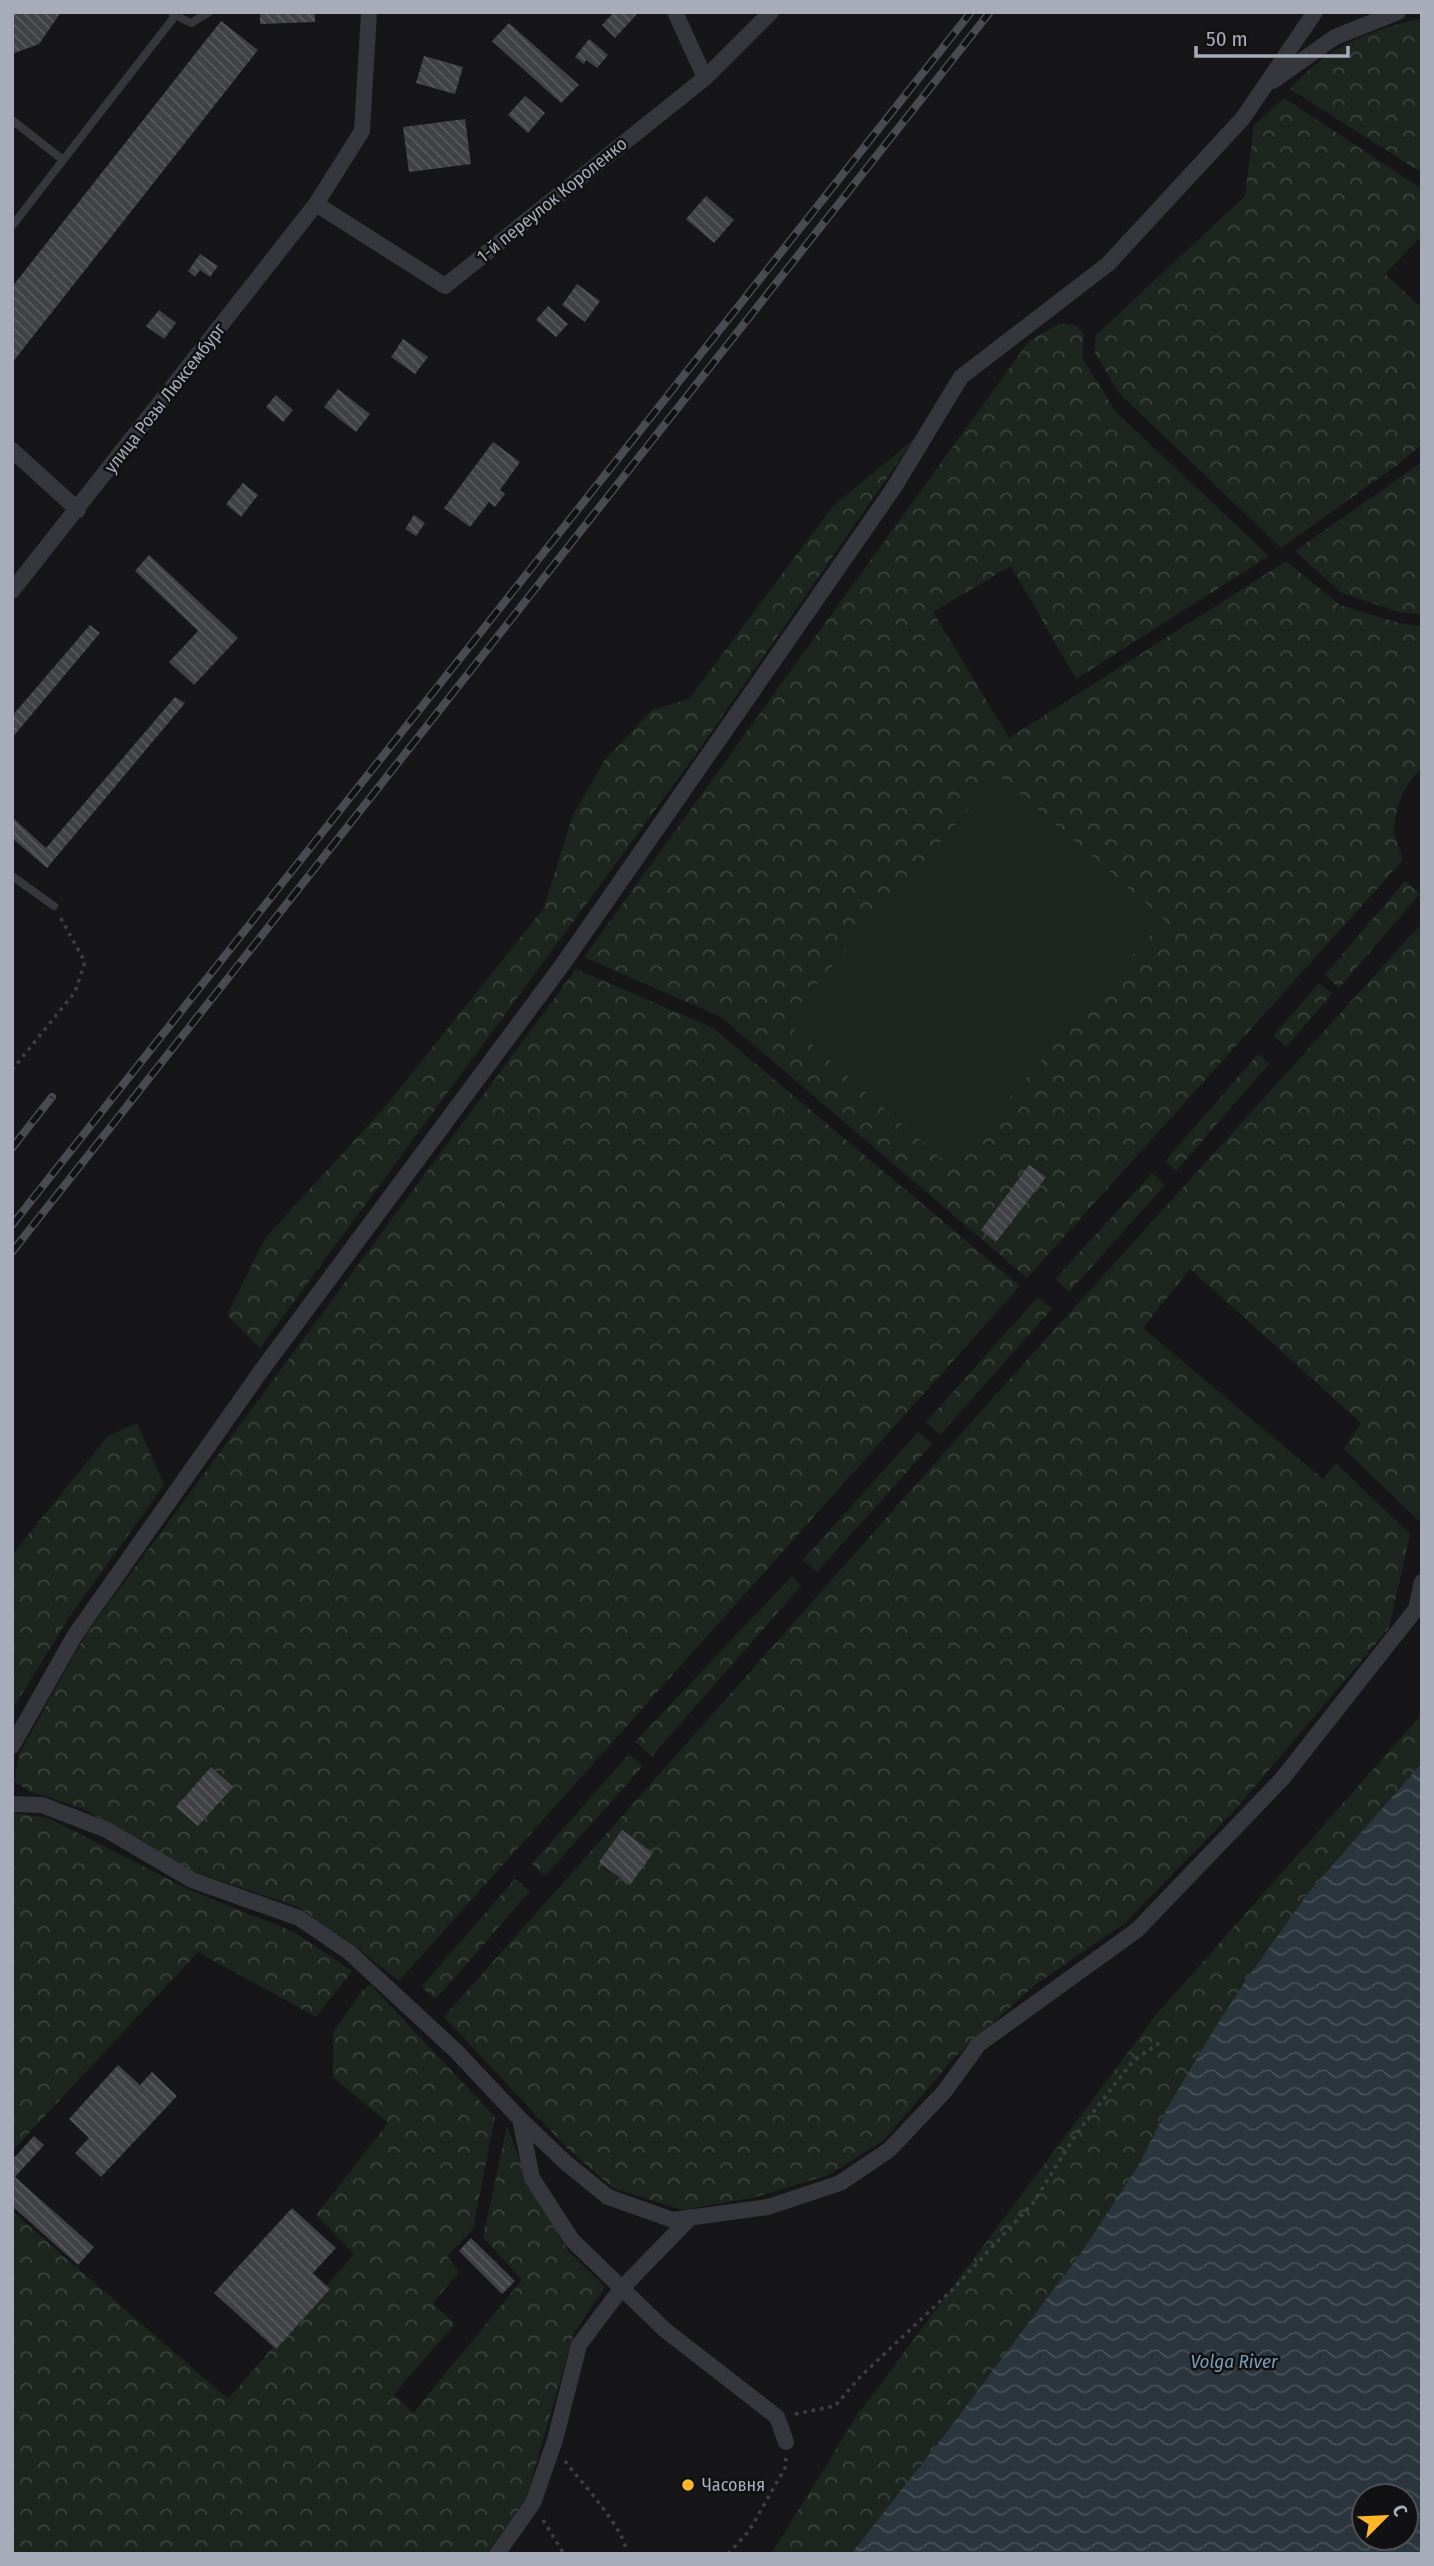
<svg xmlns="http://www.w3.org/2000/svg" width="1434" height="2566" font-family="'Fira Sans Condensed',sans-serif">
<style>
.forest{fill:url(#forest-crowns)}
.pitch{fill:#1d261e}
.water{fill:url(#water-waves);fill-rule:evenodd}
.building{fill:url(#building-back-hatch)}
.lines{fill:none;stroke-linecap:round;stroke-linejoin:round}
.path{stroke:#3c3f44;stroke-width:3.5;stroke-dasharray:3.5 5;stroke-linecap:butt}
.lane{stroke:#36373d;stroke-width:8}
.street{stroke:#36373d;stroke-width:16}
.rail-casing{stroke:#494b52;stroke-width:8}
.rail{stroke:#111113;stroke-width:5;stroke-dasharray:16;stroke-linecap:butt}
.poi-dot{fill:#ffb627;stroke:#111113;stroke-width:2.5}
.labels{text-anchor:middle;stroke-width:5;stroke-linejoin:round;paint-order:stroke}
.street-label{font-size:18px;fill:#a6acb9;stroke:#111113}
.poi-label{font-size:18px;fill:#a6acb9;stroke:#111113;text-anchor:start}
.water-label{font-size:19px;font-style:italic;fill:#7a9bb7;stroke:#111113}
</style>
<defs>
<pattern id="forest-crowns" width="20" height="18" patternUnits="userSpaceOnUse" patternTransform="scale(1.75)"><rect width="20" height="18" fill="#1d261e"/><path d="M2 6a3 3 0 1 1 6 0M12 15a3 3 0 1 1 6 0" fill="none" stroke="#3b433d"/></pattern>
<pattern id="water-waves" width="16" height="10" patternUnits="userSpaceOnUse" patternTransform="scale(1.75)"><rect width="16" height="10" fill="#2b353d"/><path d="M0 5q4-4 8 0t8 0" fill="none" stroke="#475057"/></pattern>
<pattern id="building-back-hatch" width="6" height="6" patternUnits="userSpaceOnUse" patternTransform="scale(1.75)"><rect width="6" height="6" fill="#404145"/><path d="M-1 5l2 2M0 0l6 6M5-1l2 2" fill="none" stroke="#595a5e"/></pattern>
</defs>
<rect width="100%" height="100%" fill="#161618"/>
<path class="forest" d="M1418 19H1422V173L1290 89C1331 45 1361 34 1418 19Z
M1284 98 1422 189V236L1385 274 1422 308V444L1400 463 1281 548 1119 393 1095 353 1096 335 1245 196 1254 125Z
M1059 324 1076 325 1083 332V359L1116 412 1269 556 1076 679 1011 566 933 612 1009 738 1286 561 1340 605 1399 623 1422 626V769C1405 782 1392 812 1395 834 1396 842 1401 852 1403 860L1027 1278 721 1017 584 957 1029 341Z
M914 439 694 757 260 1348 227 1315 266 1237 384 1108 544 908 572 817 604 761 652 710 689 699 832 507Z
M1422 462V614L1402 613 1342 593 1295 551Z
M1405 881 1420 894 1339 988 1325 975Z
M1422 923V1518L1419 1521 1344 1449 1361 1423 1190 1269 1143 1328 1323 1479 1336 1463 1410 1534 1389 1628 1235 1810 1125 1923 1035 1985 954 2058 884 2140 829 2175 752 2198 682 2210 613 2188 568 2149 444 2017 998 1392Z
M576 969 713 1028 1020 1286 399 1981 351 1943 298 1907 187 1869 84 1809 29 1791 14 1781 19 1754 86 1634Z
M1319 983 1332 994 1286 1047 1273 1036Z
M1258 1054 1269 1064 1176 1171 1165 1161Z
M1152 1173 1165 1185 1069 1292 1055 1279Z
M1038 1297 1052 1309 940 1435 926 1422Z
M137 1423 164 1485 70 1616 12 1710V1555L108 1436Z
M918 1432 932 1444 817 1572 803 1560Z
M792 1576 801 1586 652 1756 635 1742Z
M1422 1714V1763L1308 1893 1248 1977 1169 2105 1138 2166 1083 2250 946 2433 851 2554H771L858 2414 1155 2016Z
M629 1754 643 1766 545 1876 532 1864Z
M12 1813 48 1818 190 1890 294 1932 352 1971 316 2017 198 1952 12 2151Z
M515 1879 530 1891 436 1999 421 1987Z
M370 1984 495 2117 473 2229 447 2256 459 2272 433 2303 455 2324 394 2394 413 2413 522 2280 483 2237 507 2126 524 2172 568 2251 605 2287 574 2333 526 2499 486 2554H12V2211L228 2399 354 2254 316 2215 388 2123 333 2077V2032L362 1991Z"/>
<path class="pitch" d="M998 775 1164 919 950 1166 785 1021Z"/>
<path class="water" d="M1422 1763V2554H851L946 2433 1083 2250 1138 2166 1169 2105 1215 2028 1248 1977 1308 1893ZM1364 2496H1406V2538H1364Z"/>
<path class="building" d="M12 12H61L39 44 12 54Z
M260 12H315V22L260 24Z
M614 12H639L615 38 602 25Z
M221 21 258 50 12 363V287Z
M509 23 579 85 561 103 492 41Z
M589 39 608 55 597 68 586 60 584 64 575 57Z
M424 56 463 67 455 94 416 83Z
M525 96 545 113 528 133 508 115Z
M465 119 471 164 409 172 403 127Z
M706 196 734 220 714 243 686 219Z
M200 254 218 266 210 277 200 270 195 277 188 271Z
M577 284 600 301 585 322 562 305Z
M548 306 568 324 556 337 536 320Z
M159 310 176 323 164 339 146 326Z
M403 339 428 357 415 374 391 357Z
M338 389 370 414 356 432 324 407Z
M276 395 293 410 283 422 266 407Z
M493 442 520 462 500 490 505 494 495 507 489 502 470 527 444 508Z
M243 483 258 495 241 517 226 504Z
M414 515 425 523 416 536 405 529Z
M149 555 238 638 194 685 169 662 198 631 135 571Z
M90 625 100 633 12 738V716Z
M175 697 185 703 47 868 12 838V817L46 848Z
M1029 1165 1046 1177 996 1242 981 1230Z
M211 1767 233 1787 198 1826 176 1807Z
M622 1830 653 1853 630 1885 599 1862Z
M118 2065 140 2085 152 2072 177 2096 101 2177 75 2153 89 2138 69 2119Z
M34 2136 44 2145 15 2177 94 2247 78 2265 12 2206V2160Z
M292 2208 336 2248 313 2273 330 2289 276 2349 214 2293Z
M471 2238 515 2281 502 2294 459 2251Z"/>
<g class="lines">
<path class="path" d="M12 1070 75 992 85 962 60 917
M795 2414 835 2406 860 2377 954 2288 1033 2203 1077 2133 1133 2061 1159 2043
M565 2461C579 2480 629 2533 626 2554
M543 2520 564 2554
M728 2554 749 2531 785 2468 786 2458"/>
<path class="lane" d="M173 14 191 23 209 12
M12 120 63 160
M12 226 175 16
M12 876 54 906"/>
<path class="street" d="M675 12 705 78
M1273 81 1335 37 1398 12
M316 204 445 286 705 78 771 12
M12 450 78 510
M12 591 316 204 362 131 369 12
M12 1746 75 1635 261 1371 563 964 893 489 961 377 1108 264 1243 118 1315 12
M12 1804 42 1805 107 1830 192 1880 299 1918 349 1952 456 2051 520 2119 565 2162 608 2197 673 2220 768 2207 840 2183 889 2150 944 2092 979 2044 1137 1930 1282 1779 1416 1609 1422 1582
M520 2119 532 2178 572 2240 665 2330 777 2417 786 2442
M497 2554 533 2503 555 2440 579 2345 621 2289 691 2217"/>
<g class="rail-casing">
<path id="rail" d="M12 1148 52 1097
M12 1225 971 12
M12 1252 990 12"/>
</g>
<use href="#rail" class="rail"/>
</g>
<circle class="poi-dot" cx="688" cy="2485" r="7"/>
<g class="labels">
<g class="street-label">
<text transform="translate(552 200) rotate(-39)" y="6">1-й переулок Короленко</text>
<text transform="translate(165 398) rotate(-52)" y="6">улица Розы Люксембург</text>
</g>
<g class="poi-label">
<text x="702" y="2491">Часовня</text>
</g>
<g class="water-label">
<text x="1234" y="2368">Volga River</text>
</g>
</g>
<rect width="1434" height="2566" fill="none" stroke="#a6acb9" stroke-width="28"/>
<g transform="translate(1385 2517) rotate(66)"><circle r="33" fill="#111113" stroke="#4d4f55" stroke-width="2"/>
<path d="M0-5L12 26L0 18L-12 26Z" fill="#ffb627"/>
<text y="-10" font-size="19" font-weight="bold" text-anchor="middle" fill="#a6acb9">С</text>
</g>
<path d="M1196 46v10h152v-10" fill="none" stroke="#a6acb9" stroke-width="3.5"/>
<text x="1206" y="46" font-size="21" fill="#a6acb9" stroke="#111113" stroke-width="5" paint-order="stroke">50 m</text>
</svg>
